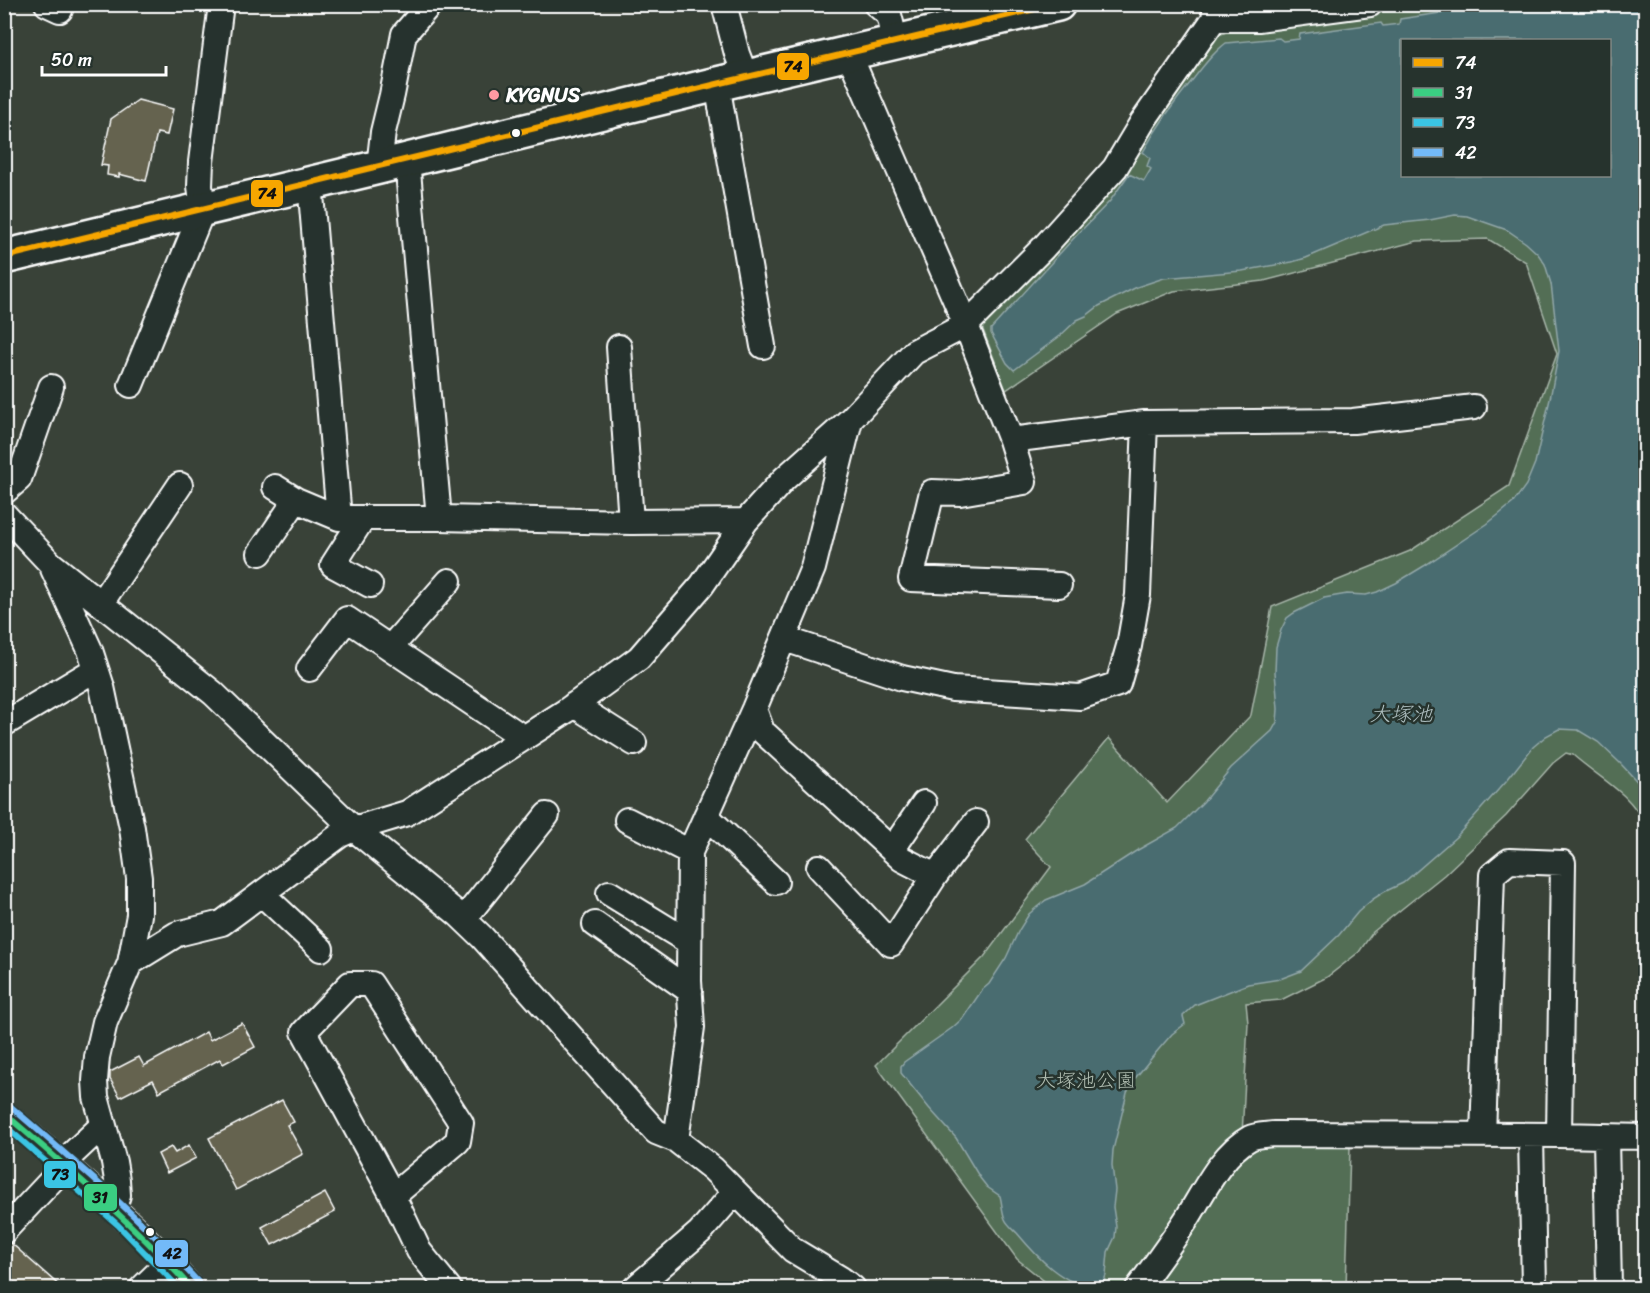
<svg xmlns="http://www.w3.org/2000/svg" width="1650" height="1293" font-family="Sriracha,'Klee One',sans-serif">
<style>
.green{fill:#526e55;stroke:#a8b6aa;stroke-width:1.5;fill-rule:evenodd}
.water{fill:#496c6f;stroke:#92a7a9;stroke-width:1.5;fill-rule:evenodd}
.building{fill:#656450;stroke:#fff;stroke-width:1.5}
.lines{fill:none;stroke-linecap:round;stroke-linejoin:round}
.minor-casing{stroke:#fff;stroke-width:28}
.highway-casing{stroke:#fff;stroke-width:38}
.minor{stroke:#26332d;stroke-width:24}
.highway{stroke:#26332d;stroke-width:33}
.bus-1-casing{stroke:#26332d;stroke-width:10}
.bus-2-casing{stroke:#26332d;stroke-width:10}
.bus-3-casing{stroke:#26332d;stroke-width:10}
.bus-4-casing{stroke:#26332d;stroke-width:10}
.bus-1{stroke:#f7a600;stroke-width:6}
.bus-2{stroke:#3ace82;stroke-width:6}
.bus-3{stroke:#3ac5e4;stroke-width:6}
.bus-4{stroke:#73baf8;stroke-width:6}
.poi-dot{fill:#ff9aa2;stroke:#26332d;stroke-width:2}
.bus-dot{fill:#fff;stroke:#26332d;stroke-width:2}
.labels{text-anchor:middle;stroke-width:5;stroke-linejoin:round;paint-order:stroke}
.poi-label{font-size:20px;font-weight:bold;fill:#fff;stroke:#26332d;text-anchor:start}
.park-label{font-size:20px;fill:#b1beb2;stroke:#26332d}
.water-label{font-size:21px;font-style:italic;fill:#adbdbe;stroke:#26332d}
.line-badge{stroke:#26332d;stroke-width:2}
.pale-badge-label{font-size:16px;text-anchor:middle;font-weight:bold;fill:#111}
</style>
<rect width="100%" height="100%" fill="#394238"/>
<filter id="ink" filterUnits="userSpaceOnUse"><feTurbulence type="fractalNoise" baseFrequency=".0167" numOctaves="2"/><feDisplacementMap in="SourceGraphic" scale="12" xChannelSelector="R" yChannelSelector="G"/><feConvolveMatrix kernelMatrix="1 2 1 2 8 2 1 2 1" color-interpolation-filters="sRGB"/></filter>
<g filter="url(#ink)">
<path class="green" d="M1422 5H1645V825C1630 792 1600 779 1573 755L1566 753 1553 763 1506 816 1444 875 1373 932 1359 952 1327 977 1281 1000 1246 1003 1248 1023 1242 1135 1249 1148 1350 1147 1346 1288H1053L1017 1259 876 1065 984 957 1051 867 1025 839 1109 738 1167 803 1251 715 1272 607 1410 551 1509 486 1557 354 1526 262 1488 239 1417 241 1264 281 1174 291 1117 314 1006 390 980 322 1216 36 1229 31 1294 25ZM1402 40H1610V176H1402Z"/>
<path class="water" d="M1468 4 1645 5V790L1620 763 1598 742 1578 730 1559 729 1546 736 1533 747 1507 780 1457 836 1403 883 1384 892 1373 899 1358 912 1339 935 1301 971 1280 979 1248 984 1195 1005 1183 1016 1185 1024 1172 1034 1159 1049 1132 1082 1127 1093 1113 1150 1112 1165 1115 1190 1113 1207 1116 1227 1115 1237 1108 1252 1106 1275 1103 1285 1097 1288C1063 1286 1037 1257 1017 1233 1013 1229 1007 1224 1005 1219 1002 1212 1002 1203 1000 1196L987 1187 980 1178 956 1138 929 1108 901 1073V1066L904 1062 952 1028 963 1018 982 990 989 984 1006 958 1019 930 1029 914 1037 907 1046 900 1085 884 1136 851 1177 828 1204 801 1231 768 1272 731 1277 722 1278 709 1275 672 1276 647 1281 630 1287 618 1294 613 1324 598 1347 594 1366 595 1377 592 1396 583 1424 566 1487 524 1513 503 1526 485 1535 463 1550 399 1559 351 1551 284 1545 264 1538 254 1526 243 1507 230 1467 216 1455 215 1430 220 1384 225 1306 258 1292 262 1242 271 1164 278 1137 287 1099 306 1086 316 1077 320 1060 336 1014 370 1007 363 991 333V329L1073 239 1110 201 1129 174 1144 181 1151 169 1147 166 1150 158 1143 152C1158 125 1175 101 1194 78 1204 65 1214 52 1226 43L1279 38 1283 41 1299 39 1300 34 1381 23 1383 26 1399 24 1400 19 1460 10V6ZM1402 40H1610V176H1402Z"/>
<path class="building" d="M138 100 173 109 167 135 157 133 146 181 119 174V177L107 175 108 166 101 165 111 119Z
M242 1023 255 1047 223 1064 220 1059 159 1092 153 1080 120 1097 110 1079V1072L139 1057 144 1066 206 1032 210 1040Z
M282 1100 294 1122 287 1125 303 1154 236 1190 209 1138Z
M189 1145 196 1158 167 1173 158 1154 171 1147 175 1153Z
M325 1193 335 1212 272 1245 262 1227Z
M11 1243 62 1288H4V1249Z"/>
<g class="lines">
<g class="minor-casing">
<path id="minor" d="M47 4 60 10
M724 4 737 54 746 77
M876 4 889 15 896 43
M1214 19H1258L1370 4
M849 54 966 325 1011 440 1145 423 1353 421 1474 407
M717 84 763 346
M407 160 439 518 631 522 746 521
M379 167 383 132 392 95 404 34 430 4
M310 183 339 518H439
M619 347 631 522
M131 385 203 209 200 186 201 162 221 4
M1011 440 1024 482 960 493 932 492 911 579 1059 585
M275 487 296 500
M4 492 19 479 51 387
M4 514 51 564 213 693 354 829 459 915 482 937 656 1132 676 1140 713 1169 793 1250 841 1279 853 1288
M363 518 333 565 370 585
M260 553 296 500 339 518
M53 569 90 650 102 687 132 828 139 878V915L130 963 105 1022 97 1057 95 1081 96 1097 114 1162 117 1180 118 1195 114 1208
M101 603 180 485
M785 639 902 678 953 689 1080 697 1118 684 1129 646 1138 595 1145 423
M390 648 449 581
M309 669 347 619 524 738
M574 705 634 743
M754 709 762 731 892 850 902 859 935 876 891 944 819 867
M4 724 96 669
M706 816 776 882
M627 820 690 852
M892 850 924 803
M935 876 976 822
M609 893 689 942
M262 894 321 949
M464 919 547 815
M595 924 690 991
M130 963 177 934 222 923 340 835 354 829 407 813 566 711 639 658 702 585 746 521 784 479 850 420 914 352 966 325 1043 248 1115 168 1143 121 1214 19 1216 4
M4 1113C69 1169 135 1222 191 1288
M1483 1135 1492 875 1509 861 1563 863 1559 1135
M1531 1136 1534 1288
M1606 1137 1609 1288
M676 1140 692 1027 689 981 690 852 754 709 813 568 850 420
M393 1196 458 1141 461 1123 371 984H350L304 1032 393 1196 419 1251 449 1288
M4 1231 65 1166 71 1155 103 1125
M142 1288 169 1262
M635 1288 700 1232 735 1192
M1138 1288C1155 1265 1172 1242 1188 1217 1204 1191 1222 1153 1250 1138 1256 1135 1266 1135 1273 1134L1559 1135 1646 1137"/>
</g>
<g class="highway-casing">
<path id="highway" d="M4 257 379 167 717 84 1058 4"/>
</g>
<use href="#minor" class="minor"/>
<use href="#highway" class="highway"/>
<g class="bus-1-casing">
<path id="bus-1" d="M4 257 717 84 1056 4"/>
</g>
<g class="bus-2-casing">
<path id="bus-2" d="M4 1113C69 1169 134 1224 191 1288"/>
</g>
<g class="bus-3-casing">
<path id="bus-3" d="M4 1125 118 1225 179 1288"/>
</g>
<g class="bus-4-casing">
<path id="bus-4" d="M10 1106C75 1162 140 1217 198 1282"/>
</g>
<use href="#bus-1" class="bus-1"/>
<use href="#bus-2" class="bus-2"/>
<use href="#bus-3" class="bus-3"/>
<use href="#bus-4" class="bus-4"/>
</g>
</g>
<circle class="poi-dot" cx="494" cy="95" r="6"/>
<g class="bus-dot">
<circle cx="516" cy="133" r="5"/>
<circle cx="150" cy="1232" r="5"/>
</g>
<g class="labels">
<g class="poi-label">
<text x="506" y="102">KYGNUS</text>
</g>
<g class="park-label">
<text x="1086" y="1087">大塚池公園</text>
</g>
<g class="water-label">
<text x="1401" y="721">大塚池</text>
</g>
</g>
<g class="line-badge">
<rect x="776" y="52" width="34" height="29" rx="6" fill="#f7a600"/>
<rect x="250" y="179" width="34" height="29" rx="6" fill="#f7a600"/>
<rect x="43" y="1160" width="34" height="29" rx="6" fill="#3ac5e4"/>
<rect x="83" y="1183" width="35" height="29" rx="6" fill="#3ace82"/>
<rect x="154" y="1239" width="35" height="29" rx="6" fill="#73baf8"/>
</g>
<g class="pale-badge-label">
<text x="793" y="72">74</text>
<text x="267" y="199">74</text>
<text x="60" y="1180">73</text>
<text x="100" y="1203">31</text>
<text x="172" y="1259">42</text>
</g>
<rect width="1650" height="1293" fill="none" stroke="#26332d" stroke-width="24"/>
<rect x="12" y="12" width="1626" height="1269" fill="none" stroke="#fff" stroke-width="2" filter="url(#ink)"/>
<rect x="1401" y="39" width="210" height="138" fill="#26332d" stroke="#7d8581" stroke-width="1.5"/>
<rect x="1413" y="58" width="30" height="9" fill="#f7a600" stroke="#7d8581" stroke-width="1.5"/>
<text x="1455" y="69" font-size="18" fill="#ffffff">74</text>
<rect x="1413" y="88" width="30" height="9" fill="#3ace82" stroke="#7d8581" stroke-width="1.5"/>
<text x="1455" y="99" font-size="18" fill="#ffffff">31</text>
<rect x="1413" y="118" width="30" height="9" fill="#3ac5e4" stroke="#7d8581" stroke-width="1.5"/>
<text x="1455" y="129" font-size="18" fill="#ffffff">73</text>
<rect x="1413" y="148" width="30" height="9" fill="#73baf8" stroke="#7d8581" stroke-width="1.5"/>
<text x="1455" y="159" font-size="18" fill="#ffffff">42</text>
<path d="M42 66v9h124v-9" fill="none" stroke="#ffffff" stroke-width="3"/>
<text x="51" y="66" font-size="18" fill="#ffffff" stroke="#26332d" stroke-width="4.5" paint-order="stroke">50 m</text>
</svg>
